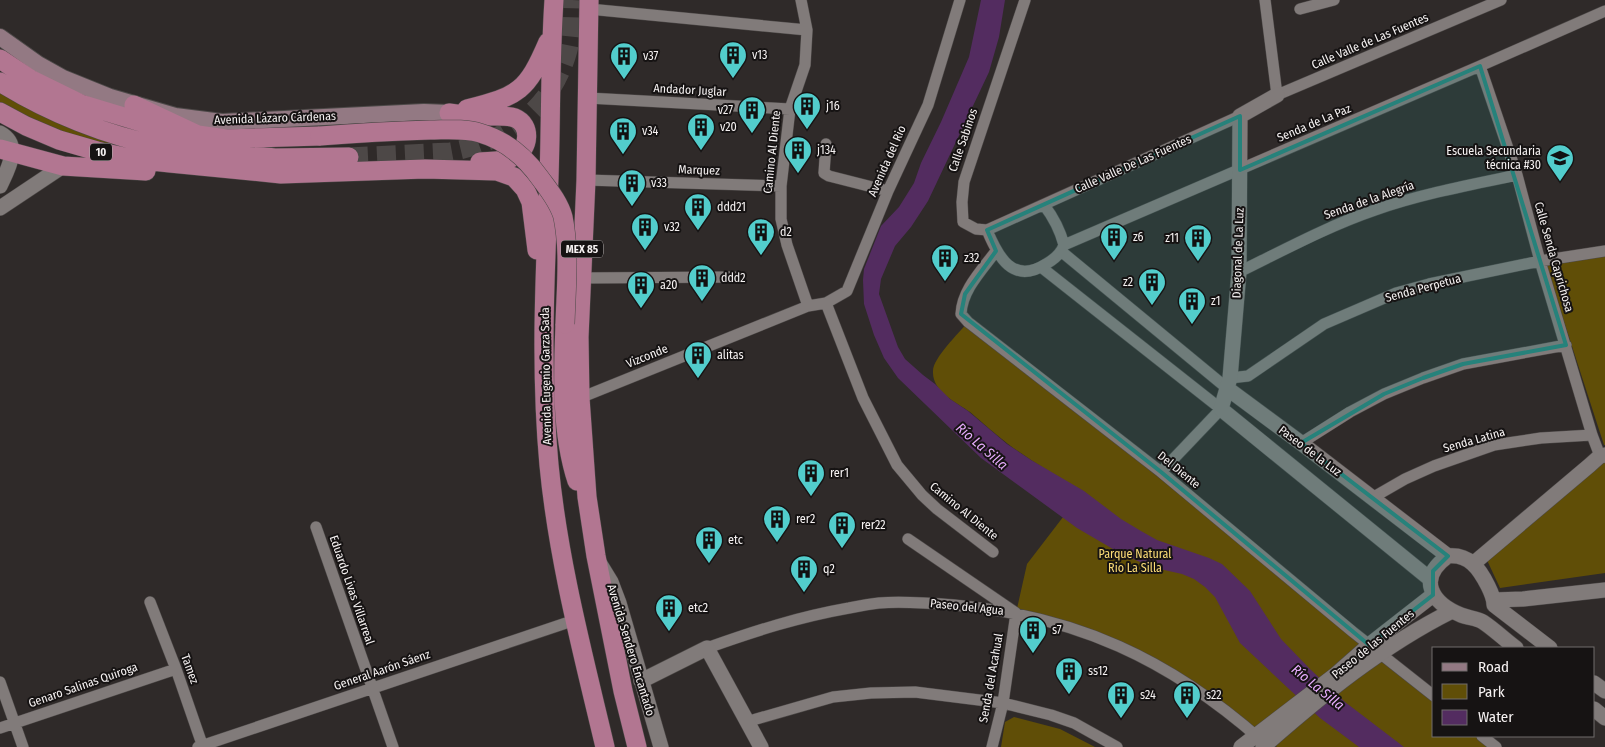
<svg xmlns="http://www.w3.org/2000/svg" width="1605" height="747" font-family="'Fira Sans Condensed',sans-serif">
<style>
.green{fill:#604e07}
.water{fill:#532c60}
.lines{fill:none;stroke-linecap:round;stroke-linejoin:round}
.trunk-tunnel{stroke:#4d4847;stroke-width:19;stroke-dasharray:19 9;stroke-linecap:butt}
.minor-casing{stroke:#4d4948;stroke-width:12}
.tertiary-casing{stroke:#4d4948;stroke-width:16}
.secondary-casing{stroke:#4d4948;stroke-width:18}
.trunk-casing{stroke:#4d4948;stroke-width:20}
.minor{stroke:#817b7a;stroke-width:11}
.tertiary{stroke:#817b7a;stroke-width:15}
.secondary{stroke:#937983;stroke-width:16}
.trunk{stroke:#b27691;stroke-width:19}
.trunk-bridge-casing{stroke:#4d4948;stroke-width:20;stroke-linecap:butt}
.trunk-bridge{stroke:#b27691;stroke-width:19}
.marked{fill:#26827b;fill-opacity:0.2;stroke:#26827b;stroke-width:4;stroke-linejoin:round}
.labels{text-anchor:middle;stroke-width:4;stroke-linejoin:round;paint-order:stroke}
.shield{fill:#161313;stroke:#b3afaf;stroke-width:1}
.shield-label{font-size:11px;font-weight:bold;fill:#f6f2f2}
.street-label{font-size:12px;fill:#f6f2f2;stroke:#161313}
.poi-label{font-size:12px;fill:#f6f2f2;stroke:#161313;text-anchor:start}
.park-label{font-size:12px;fill:#fddd77;stroke:#161313}
.water-label{font-size:14px;font-style:italic;fill:#e8adfe;stroke:#161313}
</style>
<rect width="100%" height="100%" fill="#2f2a29"/>
<path class="green" d="M0 78 26 95 191 155C169 152 145 151 123 147 80 140 37 124 0 103Z
M1605 255V445H1604L1545 263Z
M968 322 1434 702V736H1475L1489 747H1277L1237 715 1157 664 1016 613 1027 564 1083 491C1058 477 1032 462 1008 444 995 434 983 423 970 412 956 402 932 392 933 371 933 358 959 333 968 322Z
M1605 460V573L1500 588 1486 558Z
M1014 717 1060 729 1095 747H1001L1005 722Z"/>
<path class="water" d="M981 0H1005L999 37 989 72 928 201 911 227 895 246 881 279 879 294 898 347 905 359 923 375 935 384 950 399 968 411 1007 444 1031 460 1084 491 1121 519 1141 531 1157 540 1209 558 1222 564 1250 591 1281 639 1310 669 1345 702 1404 747H1359L1320 718 1240 643 1215 597 1205 587 1194 579 1182 574 1151 567 1118 552 1077 528 981 458 898 378 884 358 874 335 864 304 863 280 864 269 881 226 899 207 914 183 921 163 941 122 969 57Z"/>
<g class="lines">
<path class="trunk-tunnel" d="M349 157 450 152C507 142 553 107 568 50 572 34 571 16 572 0"/>
<g class="minor-casing">
<path id="minor" d="M801 0 807 30 805 65 790 109 781 186V219L787 245 808 306
M1025 0 964 182 962 202 963 222 976 229 987 230C998 257 1013 285 1046 264 1053 260 1061 254 1064 245L1480 66 1605 11
M1265 0 1277 95 1501 0
M589 9 807 30
M1300 9 1334 0
M1480 66 1517 175 1540 261 1592 435 1600 456
M588 98 790 109
M826 144 824 173 829 176 888 191
M586 180 781 186
M1044 205C1054 218 1060 230 1064 245
M987 230 1240 116
M996 251C982 270 962 290 961 314L968 322 1161 472 1353 632 1434 696
M1062 252 1228 389
M1041 267 1221 409 1161 472
M1239 272C1284 250 1328 226 1375 210 1421 194 1469 185 1517 175
M581 278 735 277
M826 303 863 398 897 465 922 495 937 509 993 552
M1230 378 1248 376 1324 324 1396 293 1429 284 1540 261 1605 251
M580 398 808 306 826 303 847 291 888 191 928 105 960 0
M1301 443 1350 412 1384 394 1423 378 1463 364 1566 345
M1372 498 1405 479 1434 466 1494 445 1541 438 1592 435
M316 527 393 747
M908 539 1016 613 1003 703 992 747
M150 602 176 669 203 747
M707 648C755 631 798 617 849 608 859 606 869 604 879 603 904 601 929 603 954 605 1076 616 1169 659 1261 740
M0 682 23 747
M746 722 833 697 871 693 915 692 1003 703 1051 715 1074 723 1117 747
M0 728 176 669
M1482 736 1496 747
M198 747 575 620"/>
</g>
<g class="tertiary-casing">
<path id="tertiary" d="M1277 95 1240 116 1239 272 1230 378 1221 409 1430 579
M0 133C22 145 8 169 0 186
M0 208 63 166
M1228 389 1301 443 1448 556C1469 554 1479 568 1488 586 1491 592 1494 598 1494 605L1550 648
M1448 556C1416 579 1432 603 1461 615 1468 618 1477 618 1483 622 1495 630 1505 640 1516 648
M1474 563 1590 465 1600 456 1605 455
M600 564 611 582 619 603 661 747
M1494 600 1523 599 1605 590
M641 681 707 648 761 747
M1594 683 1605 691
M1594 709 1605 718
M1241 747 1335 675 1369 645 1433 595
M1263 747C1321 696 1382 646 1452 611"/>
</g>
<g class="secondary-casing">
<path id="secondary" d="M0 37 38 64 63 78 110 97 175 116 222 122 424 112 449 113"/>
</g>
<g class="trunk-casing">
<path id="trunk" d="M554 0C550 59 551 119 549 178 545 274 540 369 549 465 558 560 583 654 605 747
M589 0 586 180 579 337 580 398 587 497 596 556 623 691 637 747
M0 59 30 79 81 104 167 130 198 135
M0 82C48 112 107 136 164 147 200 153 238 155 275 158
M134 105 198 135 226 139 320 136
M467 109C519 96 527 91 548 42
M0 112 26 126 59 140 97 151 133 159 170 163 281 174 425 169 497 171 514 177 525 189 531 202 537 250
M449 113C458 114 467 116 476 116 489 117 504 114 515 118 532 125 529 149 515 156 505 162 492 161 480 162
M0 149 63 166 146 171
M262 160 275 158 349 157
M565 324C563 374 561 433 577 481"/>
</g>
<use href="#minor" class="minor"/>
<use href="#tertiary" class="tertiary"/>
<use href="#secondary" class="secondary"/>
<use href="#trunk" class="trunk"/>
<g class="trunk-bridge-casing">
<path id="trunk-bridge" d="M320 136C357 133 393 131 430 130 446 130 464 128 480 133 504 140 525 157 540 178 548 189 559 202 563 217 570 251 566 289 565 324"/>
</g>
<use href="#trunk-bridge" class="trunk-bridge"/>
</g>
<path class="marked" d="M1480 66 1566 345 1463 364 1423 378 1384 394 1301 443 1448 556 1433 571V595L1369 645 1161 472 961 314 965 294 996 251 987 230 1240 116V170Z"/>
<defs>
<g id="building-pin" transform="scale(1.4375)"><path d="M0 17L-7.5 6A9.5 9.5 0 1 1 7.5 6Z" fill="#52cdcc" stroke="#161313"/><path d="M-4-6H4V6H1V3H-1V6H-4ZM-2.5-4.3h1.7v1.8h-1.7ZM.8-4.3h1.7v1.8H.8ZM-2.5-1h1.7V.8h-1.7ZM.8-1h1.7V.8H.8Z" fill="#111"/></g>
<g id="school-pin" transform="scale(1.4375)"><path d="M0 17L-7.5 6A9.5 9.5 0 1 1 7.5 6Z" fill="#52cdcc" stroke="#161313"/><path d="M0-5L7-2L0 1L-7-2ZM-4 1L0 2.5L4 1V4Q0 6-4 4Z" fill="#111"/></g>
</defs>
<g fill-rule="evenodd">
<use href="#building-pin" x="733" y="55"/>
<use href="#building-pin" x="624" y="56"/>
<use href="#building-pin" x="807" y="106"/>
<use href="#building-pin" x="752" y="110"/>
<use href="#building-pin" x="701" y="127"/>
<use href="#building-pin" x="623" y="131"/>
<use href="#building-pin" x="798" y="150"/>
<use href="#school-pin" x="1560" y="158"/>
<use href="#building-pin" x="632" y="183"/>
<use href="#building-pin" x="698" y="207"/>
<use href="#building-pin" x="645" y="227"/>
<use href="#building-pin" x="761" y="232"/>
<use href="#building-pin" x="1114" y="237"/>
<use href="#building-pin" x="1198" y="238"/>
<use href="#building-pin" x="945" y="258"/>
<use href="#building-pin" x="702" y="278"/>
<use href="#building-pin" x="1152" y="282"/>
<use href="#building-pin" x="641" y="285"/>
<use href="#building-pin" x="1192" y="301"/>
<use href="#building-pin" x="698" y="355"/>
<use href="#building-pin" x="811" y="473"/>
<use href="#building-pin" x="777" y="519"/>
<use href="#building-pin" x="842" y="525"/>
<use href="#building-pin" x="709" y="540"/>
<use href="#building-pin" x="804" y="569"/>
<use href="#building-pin" x="669" y="608"/>
<use href="#building-pin" x="1033" y="630"/>
<use href="#building-pin" x="1069" y="671"/>
<use href="#building-pin" x="1121" y="695"/>
<use href="#building-pin" x="1187" y="695"/>
</g>
<g class="labels">
<g class="shield">
<rect x="90" y="143.5" width="22" height="17" rx="4"/>
<rect x="561" y="240.5" width="42" height="17" rx="4"/>
</g>
<g class="shield-label">
<text x="101" y="156">10</text>
<text x="582" y="253">MEX 85</text>
</g>
<g class="street-label">
<text transform="translate(1370 41) rotate(-23)" y="4">Calle Valle de Las Fuentes</text>
<text transform="translate(690 90) rotate(3)" y="4">Andador Juglar</text>
<text transform="translate(275 118) rotate(-2)" y="4">Avenida Lázaro Cárdenas</text>
<text transform="translate(1314 123) rotate(-23)" y="4">Senda de La Paz</text>
<text transform="translate(963 140) rotate(-71)" y="4">Calle Sabinos</text>
<text transform="translate(772 152) rotate(-84)" y="4">Camino Al Diente</text>
<text transform="translate(887 161) rotate(-66)" y="4">Avenida del Rio</text>
<text transform="translate(1133 164) rotate(-24)" y="4">Calle Valle De Las Fuentes</text>
<text transform="translate(699 170) rotate(2)" y="4">Marquez</text>
<text transform="translate(1369 200) rotate(-19)" y="4">Senda de la Alegría</text>
<text transform="translate(1238 253) rotate(-88)" y="4">Diagonal de La Luz</text>
<text transform="translate(1554 257) rotate(74)" y="4">Calle Senda Caprichosa</text>
<text transform="translate(1423 288) rotate(-15)" y="4">Senda Perpetua</text>
<text transform="translate(647 356) rotate(-22)" y="4">Vizconde</text>
<text transform="translate(546 376) rotate(-91)" y="4">Avenida Eugenio Garza Sada</text>
<text transform="translate(1474 440) rotate(-16)" y="4">Senda Latina</text>
<text transform="translate(1310 451) rotate(37)" y="4">Paseo de la Luz</text>
<text transform="translate(1179 470) rotate(39)" y="4">Del Diente</text>
<text transform="translate(964 511) rotate(39)" y="4">Camino Al Diente</text>
<text transform="translate(352 590) rotate(71)" y="4">Eduardo Livas Villarreal</text>
<text transform="translate(967 607) rotate(6)" y="4">Paseo del Agua</text>
<text transform="translate(1373 644) rotate(-39)" y="4">Paseo de las Fuentes</text>
<text transform="translate(631 650) rotate(73)" y="4">Avenida Sendero Encantado</text>
<text transform="translate(190 669) rotate(70)" y="4">Tamez</text>
<text transform="translate(382 670) rotate(-19)" y="4">General Aarón Sáenz</text>
<text transform="translate(991 678) rotate(-80)" y="4">Senda del Acahual</text>
<text transform="translate(83 685) rotate(-19)" y="4">Genaro Salinas Quiroga</text>
</g>
<g class="poi-label">
<text x="752" y="59">v13</text>
<text x="643" y="60">v37</text>
<text x="826" y="110">j16</text>
<text x="733" y="114" text-anchor="end">v27</text>
<text x="720" y="131">v20</text>
<text x="642" y="135">v34</text>
<text x="817" y="154">j134</text>
<text x="1541" y="155" text-anchor="end">Escuela Secundaria<tspan x="1541" dy="14">técnica #30</tspan></text>
<text x="651" y="187">v33</text>
<text x="717" y="211">ddd21</text>
<text x="664" y="231">v32</text>
<text x="780" y="236">d2</text>
<text x="1133" y="241">z6</text>
<text x="1179" y="242" text-anchor="end">z11</text>
<text x="964" y="262">z32</text>
<text x="721" y="282">ddd2</text>
<text x="1133" y="286" text-anchor="end">z2</text>
<text x="660" y="289">a20</text>
<text x="1211" y="305">z1</text>
<text x="717" y="359">alitas</text>
<text x="830" y="477">rer1</text>
<text x="796" y="523">rer2</text>
<text x="861" y="529">rer22</text>
<text x="728" y="544">etc</text>
<text x="823" y="573">q2</text>
<text x="688" y="612">etc2</text>
<text x="1052" y="634">s7</text>
<text x="1088" y="675">ss12</text>
<text x="1140" y="699">s24</text>
<text x="1206" y="699">s22</text>
</g>
<g class="park-label">
<text x="1135" y="558">Parque Natural<tspan x="1135" dy="14">Rio La Silla</tspan></text>
</g>
<g class="water-label">
<text transform="translate(982 446) rotate(41)" y="5">Río La Silla</text>
<text transform="translate(1318 687) rotate(39)" y="5">Río La Silla</text>
</g>
</g>
<rect x="1432" y="647" width="162" height="90" fill="#161313" stroke="#706c6c"/>
<rect x="1442" y="663" width="25" height="8" fill="#937983" stroke="#706c6c"/>
<text x="1478" y="672" font-size="15" fill="#f6f2f2">Road</text>
<rect x="1442" y="684" width="25" height="15" fill="#604e07" stroke="#706c6c"/>
<text x="1478" y="697" font-size="15" fill="#f6f2f2">Park</text>
<rect x="1442" y="710" width="25" height="15" fill="#532c60" stroke="#706c6c"/>
<text x="1478" y="722" font-size="15" fill="#f6f2f2">Water</text>
</svg>
